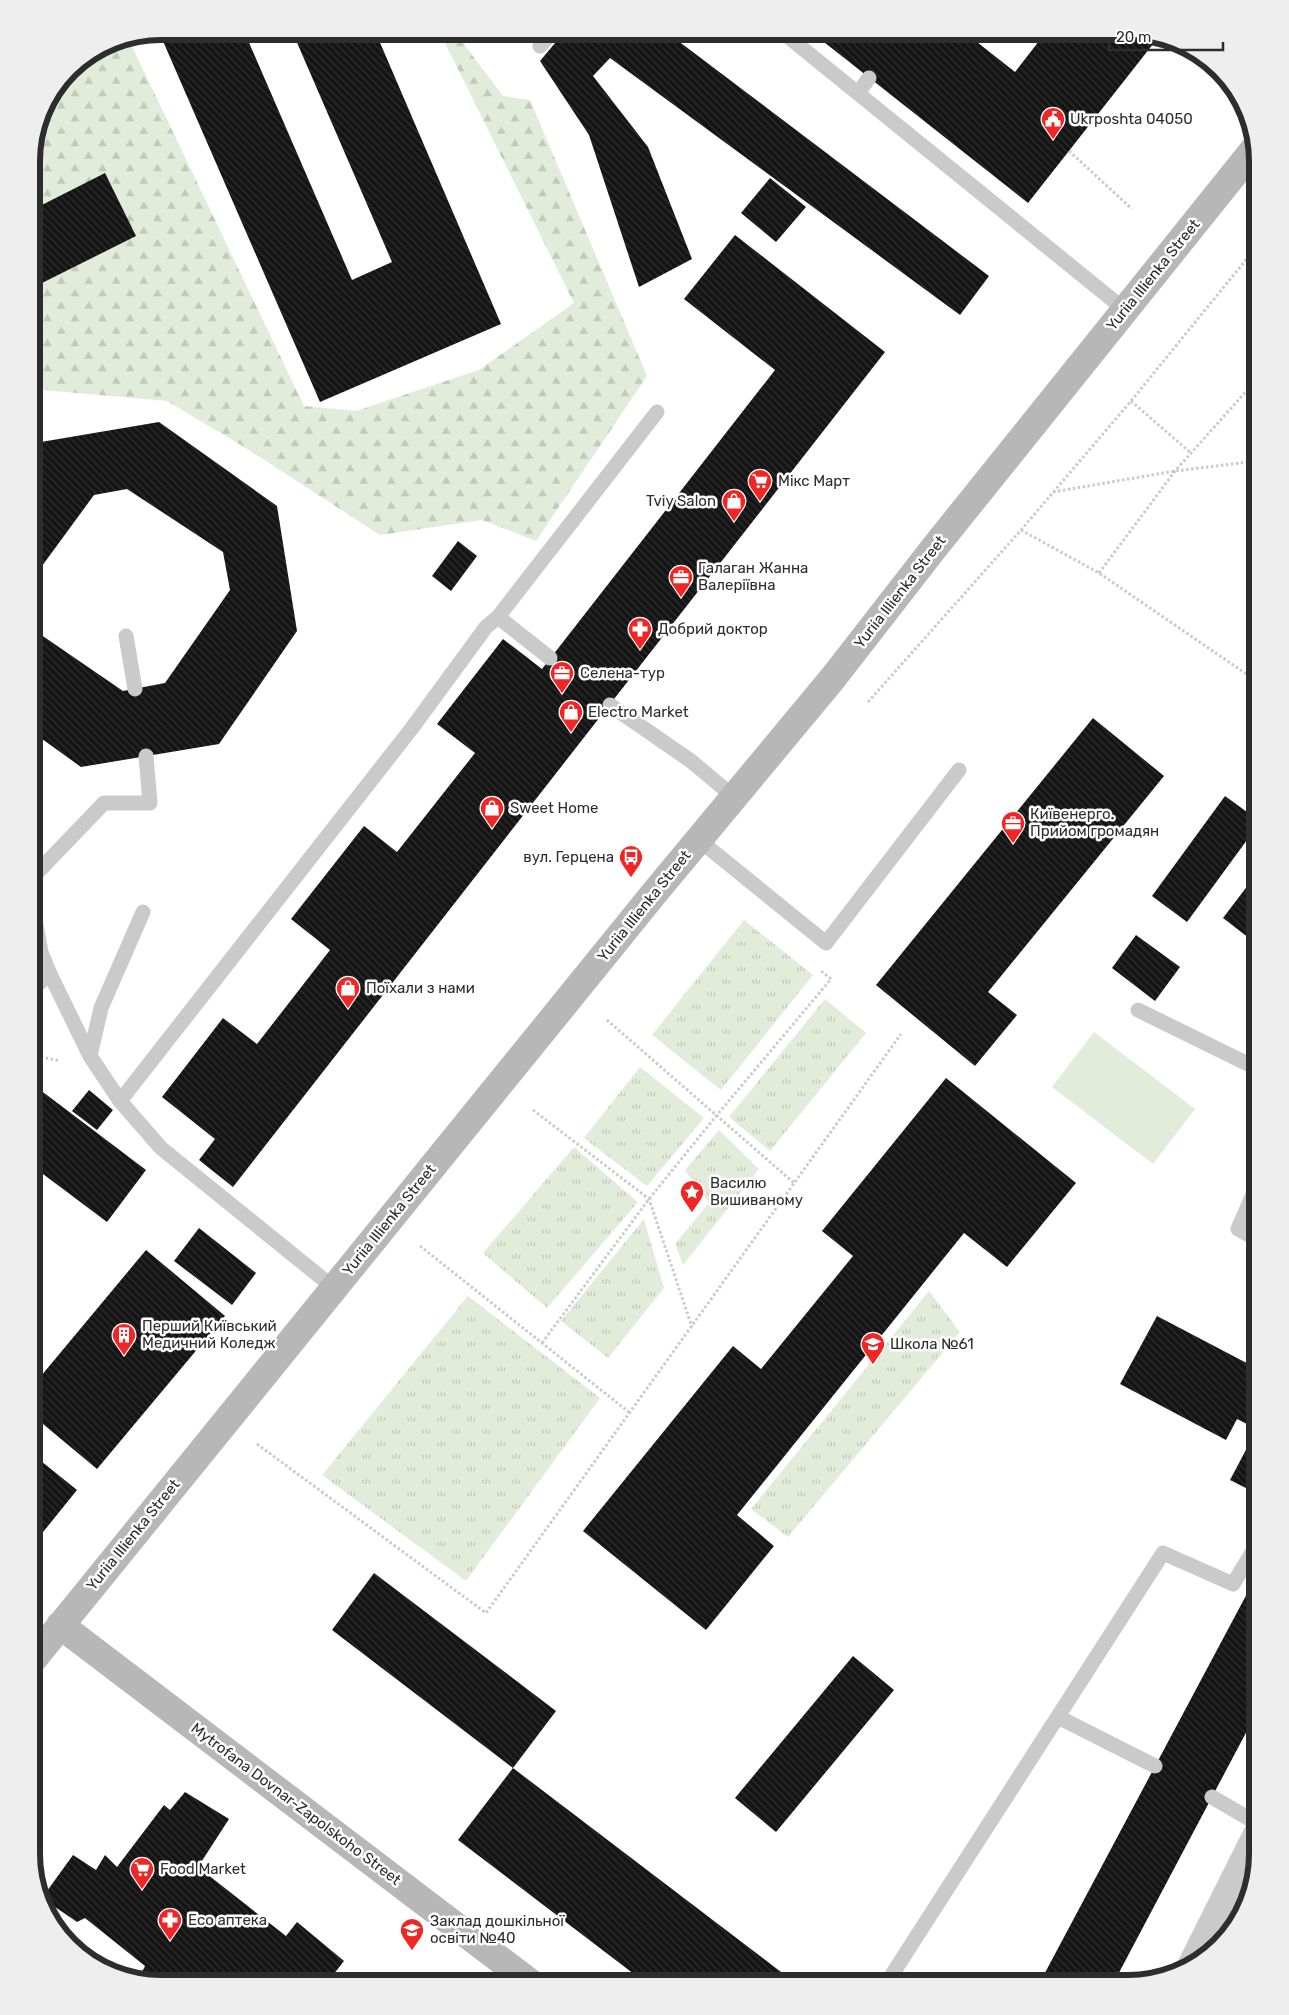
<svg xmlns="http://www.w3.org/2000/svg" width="1289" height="2015" font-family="Rubik,sans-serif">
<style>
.grass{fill:url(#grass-tufts)}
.forest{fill:url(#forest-firs)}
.garden{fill:#e2ecda}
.building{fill:url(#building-back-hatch)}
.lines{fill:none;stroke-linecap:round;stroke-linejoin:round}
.path{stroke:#cacaca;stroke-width:3;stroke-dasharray:2.5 2.5;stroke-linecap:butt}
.lane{stroke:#cacaca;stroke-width:15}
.street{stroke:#cacaca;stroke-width:28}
.secondary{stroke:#b7b7b7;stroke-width:28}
.labels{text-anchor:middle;stroke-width:5;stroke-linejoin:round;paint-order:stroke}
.poi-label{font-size:15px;fill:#2d2d2d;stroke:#fff;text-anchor:start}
.street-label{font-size:15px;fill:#2d2d2d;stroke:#fff}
.rim{fill:none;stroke:#2d2d2d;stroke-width:6}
</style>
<defs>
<pattern id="grass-tufts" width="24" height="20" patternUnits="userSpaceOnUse" patternTransform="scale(1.25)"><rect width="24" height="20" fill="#e2ecda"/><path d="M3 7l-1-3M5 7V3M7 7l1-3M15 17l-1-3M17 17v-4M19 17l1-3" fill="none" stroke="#c2cbbb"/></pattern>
<pattern id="forest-firs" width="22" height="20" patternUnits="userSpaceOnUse" patternTransform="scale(1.25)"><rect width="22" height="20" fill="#e2ecda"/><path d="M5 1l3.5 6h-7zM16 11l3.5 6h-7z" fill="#c2cbbb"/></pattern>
<pattern id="building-back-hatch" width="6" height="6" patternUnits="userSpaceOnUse" patternTransform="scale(1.25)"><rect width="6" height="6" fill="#141414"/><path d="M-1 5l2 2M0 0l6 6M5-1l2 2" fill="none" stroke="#2e2e2e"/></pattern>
</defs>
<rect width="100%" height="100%" fill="#fff"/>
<path class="grass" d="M744 920 813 975 721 1090 652 1035Z
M825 999 866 1033 770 1151 729 1117Z
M640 1067 704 1118 647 1186 584 1138Z
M719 1130 759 1169 683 1265 675 1244 709 1203 685 1170Z
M574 1147 638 1202 547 1308 483 1253Z
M644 1219 664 1288 608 1358 561 1321Z
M929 1291 960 1332 788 1537 751 1509Z
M468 1296 600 1398 466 1581 322 1475Z"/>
<path class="forest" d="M392 31H454L503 96 530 100 647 376 536 541 482 520 380 535 249 450 167 401 31 389 32 153 41 111 69 69 112 41 128 38 304 406 356 411 479 370 574 303 443 39 395 38Z"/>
<path class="garden" d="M1094 1032 1195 1109 1153 1164 1052 1087Z"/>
<path class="building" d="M244 31 352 280 392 262 292 31H375L501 324 320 402 159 32Z
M565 31H665L989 276 960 315 610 58 593 76 648 147 692 259 639 287 589 135 540 61Z
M810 31H963L1015 72 1046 32H1137L1157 39 1028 203Z
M105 173 136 236 42 283 31 261 32 210Z
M770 178 806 207 776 242 741 213Z
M735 235 885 352 233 1187 199 1160 215 1139 162 1097 223 1018 257 1044 330 950 291 919 364 826 397 852 475 753 437 724 503 639 542 669 775 370 684 299Z
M159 422 277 506 297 631 219 744 81 767 31 731V618L34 630 123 691 165 683 230 590 223 552 127 489 94 495 31 581V448L35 443Z
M458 541 477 556 451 591 432 576Z
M1257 579H1258V602L1253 601Z
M1093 718 1164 776 988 992 1017 1015 975 1066 876 985Z
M1225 796 1258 820V825L1187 922 1152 896Z
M1258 872V945L1223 918Z
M1136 935 1180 967 1155 1001 1112 968Z
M946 1078 1076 1183 1007 1267 964 1233 737 1515 774 1546 706 1630 583 1531 733 1346 761 1369 853 1256 822 1231Z
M31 1083 146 1170 107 1222 31 1165Z
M89 1090 113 1110 97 1130 72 1111Z
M199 1228 256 1273 232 1305 174 1261Z
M146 1250 225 1316 97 1469 31 1414V1388Z
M1157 1316 1258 1369V1380L1252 1391 1258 1394V1494L1230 1480 1257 1429 1237 1419 1226 1440 1120 1384Z
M31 1453 77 1490 31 1547Z
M374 1573 556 1711 513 1768 332 1630Z
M1258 1573V1710L1113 1984H1039Z
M853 1656 894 1690 776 1832 735 1798Z
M513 1768 785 1975 778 1984H647L458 1840Z
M185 1792 229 1819 198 1867 286 1936 297 1922 344 1961 326 1984 153 1983 140 1976 145 1966 85 1918 77 1922 42 1898 73 1855 96 1870 105 1855 117 1867 164 1805 170 1810Z"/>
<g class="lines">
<path class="path" d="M1069 151 1132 209
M1131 401 1191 453
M1248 461 1258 458
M1053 492 1175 471 1248 462 1258 463
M1021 530 1099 573 1258 682
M1099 573 1175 471 1258 378
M868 702 1021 530 1131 401 1258 245
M607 1020 794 1183
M31 1055 60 1061
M533 1110 649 1199 692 1327
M420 1246 630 1413
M542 1343 649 1199 717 1115 831 979 820 970
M257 1444 486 1613 901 1034"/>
<path class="lane" d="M781 31 1125 310
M1014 32 1017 34 1019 32
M540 46 553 31
M858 93 869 78
M498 617 550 658
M126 636 135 689
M610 705 691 761 734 797
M699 840 826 943 959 770
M31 879 104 803H150L146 756
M31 898 41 952 50 974 90 1056 120 1101 161 1148 334 1288
M31 990 50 974
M1138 1010 1258 1069
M90 1056 101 1008 143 912
M120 1101 412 728 486 627 498 617 657 412
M1258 1240 1238 1229 1258 1183
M1058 1717 1155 1766
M1212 1797 1258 1824
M886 1984 1163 1553 1233 1584 1258 1543"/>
<path class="street" d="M1192 1964 1258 1832"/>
<path class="secondary" d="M60 1625 532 1984
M31 1662 656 891 833 678 934 548 1255 148"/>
</g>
<defs>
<g id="civic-pin" transform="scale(1.25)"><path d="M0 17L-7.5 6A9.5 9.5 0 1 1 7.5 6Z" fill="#f02524" stroke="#fff"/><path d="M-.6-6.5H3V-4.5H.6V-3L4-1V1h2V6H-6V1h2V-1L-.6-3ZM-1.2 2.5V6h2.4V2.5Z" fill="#fff"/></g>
<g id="supermarket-pin" transform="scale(1.25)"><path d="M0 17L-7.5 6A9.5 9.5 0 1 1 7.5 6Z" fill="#f02524" stroke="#fff"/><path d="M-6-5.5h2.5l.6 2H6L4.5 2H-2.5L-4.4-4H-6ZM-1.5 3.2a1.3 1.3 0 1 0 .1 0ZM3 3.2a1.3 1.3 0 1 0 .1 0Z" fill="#fff"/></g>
<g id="shop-pin" transform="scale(1.25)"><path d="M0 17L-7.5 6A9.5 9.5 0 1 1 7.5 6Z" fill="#f02524" stroke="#fff"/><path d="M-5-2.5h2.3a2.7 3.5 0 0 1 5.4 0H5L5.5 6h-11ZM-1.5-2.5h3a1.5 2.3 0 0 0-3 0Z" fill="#fff"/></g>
<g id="office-pin" transform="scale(1.25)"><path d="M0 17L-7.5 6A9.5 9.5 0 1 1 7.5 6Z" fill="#f02524" stroke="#fff"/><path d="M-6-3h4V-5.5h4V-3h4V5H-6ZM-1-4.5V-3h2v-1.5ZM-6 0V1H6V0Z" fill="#fff"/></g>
<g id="pharmacy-pin" transform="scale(1.25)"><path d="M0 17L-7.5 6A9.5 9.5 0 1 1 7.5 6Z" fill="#f02524" stroke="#fff"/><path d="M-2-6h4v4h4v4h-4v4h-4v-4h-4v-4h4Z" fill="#fff"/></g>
<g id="bus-pin" transform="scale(1.25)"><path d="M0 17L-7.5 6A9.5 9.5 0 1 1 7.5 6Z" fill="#f02524" stroke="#fff"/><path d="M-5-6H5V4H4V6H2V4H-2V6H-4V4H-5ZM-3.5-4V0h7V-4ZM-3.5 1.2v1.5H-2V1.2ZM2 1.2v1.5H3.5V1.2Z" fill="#fff"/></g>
<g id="sight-pin" transform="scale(1.25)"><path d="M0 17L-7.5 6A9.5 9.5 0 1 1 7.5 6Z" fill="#f02524" stroke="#fff"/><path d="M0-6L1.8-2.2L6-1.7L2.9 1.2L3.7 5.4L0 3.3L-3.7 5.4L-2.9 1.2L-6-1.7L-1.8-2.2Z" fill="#fff"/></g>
<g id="building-pin" transform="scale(1.25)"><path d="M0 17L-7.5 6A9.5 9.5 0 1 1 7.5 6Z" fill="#f02524" stroke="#fff"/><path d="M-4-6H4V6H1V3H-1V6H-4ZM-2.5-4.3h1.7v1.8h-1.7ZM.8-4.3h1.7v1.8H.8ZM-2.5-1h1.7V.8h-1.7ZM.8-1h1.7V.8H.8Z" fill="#fff"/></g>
<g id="school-pin" transform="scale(1.25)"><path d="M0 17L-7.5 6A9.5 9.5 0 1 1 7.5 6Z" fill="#f02524" stroke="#fff"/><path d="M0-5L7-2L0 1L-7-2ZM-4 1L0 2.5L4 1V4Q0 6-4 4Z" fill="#fff"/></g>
</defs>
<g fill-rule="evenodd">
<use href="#civic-pin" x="1053" y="119"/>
<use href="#supermarket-pin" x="760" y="481"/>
<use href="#shop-pin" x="734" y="501"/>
<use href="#office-pin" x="681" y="577"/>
<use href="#pharmacy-pin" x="640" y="629"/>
<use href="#office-pin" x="562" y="673"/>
<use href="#shop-pin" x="571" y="712"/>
<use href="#shop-pin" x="492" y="808"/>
<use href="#office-pin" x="1013" y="823"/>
<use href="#bus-pin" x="631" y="857"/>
<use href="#shop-pin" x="348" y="988"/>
<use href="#sight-pin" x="692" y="1192"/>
<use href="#building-pin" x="124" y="1335"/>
<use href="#school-pin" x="873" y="1344"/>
<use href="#supermarket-pin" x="142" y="1869"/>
<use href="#pharmacy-pin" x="170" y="1920"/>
<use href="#school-pin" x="412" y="1930"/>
</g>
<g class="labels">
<g class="poi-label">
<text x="1070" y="124">Ukrposhta 04050</text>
<text x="778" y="486">Мікс Март</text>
<text x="716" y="506" text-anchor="end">Tviy Salon</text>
<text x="698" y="573">Галаган Жанна<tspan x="698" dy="17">Валеріївна</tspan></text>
<text x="658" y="634">Добрий доктор</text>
<text x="580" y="678">Селена-тур</text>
<text x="588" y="717">Electro Market</text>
<text x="510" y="813">Sweet Home</text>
<text x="1030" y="819">Київенерго.<tspan x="1030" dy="17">Прийом громадян</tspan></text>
<text x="614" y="862" text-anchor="end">вул. Герцена</text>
<text x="366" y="993">Поїхали з нами</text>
<text x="710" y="1188">Василю<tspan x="710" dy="17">Вишиваному</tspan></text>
<text x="142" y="1331">Перший Київський<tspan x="142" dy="17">Медичний Коледж</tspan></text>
<text x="890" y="1349">Школа №61</text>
<text x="160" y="1874">Food Market</text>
<text x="188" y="1925">Eco аптека</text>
<text x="430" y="1926">Заклад дошкільної<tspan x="430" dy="17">освіти №40</tspan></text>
</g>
<g class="street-label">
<text transform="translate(1153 275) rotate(-51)" y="5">Yuriia Illienka Street</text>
<text transform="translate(900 592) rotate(-52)" y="5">Yuriia Illienka Street</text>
<text transform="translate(644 906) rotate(-51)" y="5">Yuriia Illienka Street</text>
<text transform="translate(389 1220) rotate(-51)" y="5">Yuriia Illienka Street</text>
<text transform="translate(133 1535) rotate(-51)" y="5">Yuriia Illienka Street</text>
<text transform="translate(296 1804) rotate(37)" y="5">Mytrofana Dovnar-Zapolskoho Street</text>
</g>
</g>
<path d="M0 0H1289V2015H0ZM161 40H1128A121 121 0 0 1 1249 161V1854A121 121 0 0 1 1128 1975H161A121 121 0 0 1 40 1854V161A121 121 0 0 1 161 40Z" fill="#eee" fill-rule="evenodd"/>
<path class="rim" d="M161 40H1128A121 121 0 0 1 1249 161V1854A121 121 0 0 1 1128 1975H161A121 121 0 0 1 40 1854V161A121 121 0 0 1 161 40Z"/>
<path d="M1109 42v8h114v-8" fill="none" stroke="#2d2d2d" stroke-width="2.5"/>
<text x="1116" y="42" font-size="15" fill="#2d2d2d" stroke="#ffffff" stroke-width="4" paint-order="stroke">20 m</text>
</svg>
